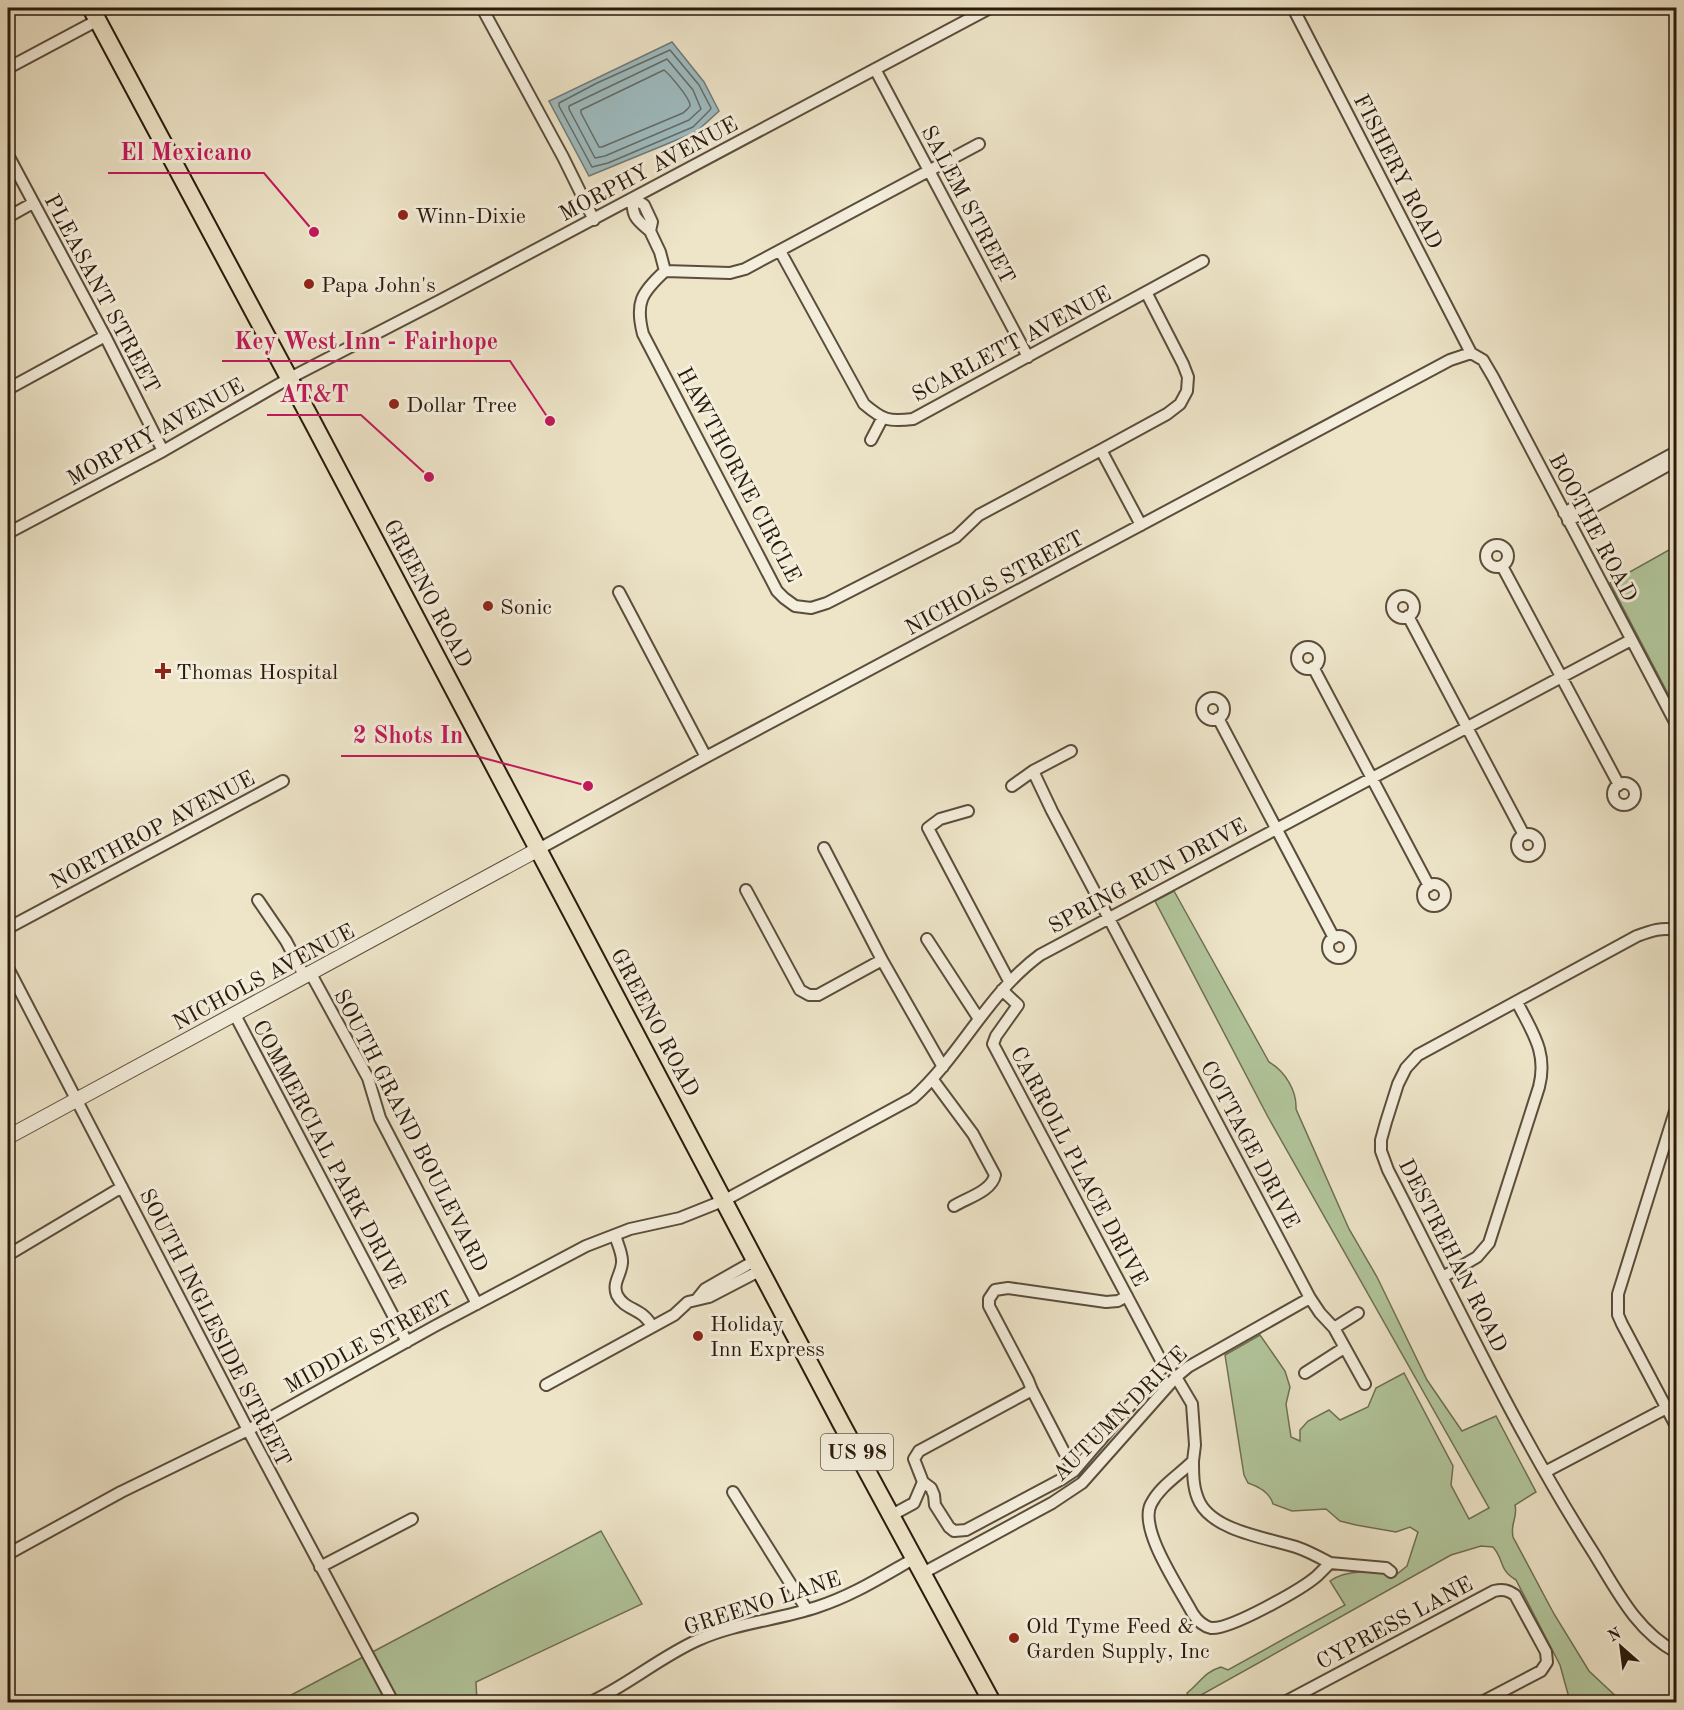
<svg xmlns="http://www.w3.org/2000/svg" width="1684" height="1710" font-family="'Old Standard TT',serif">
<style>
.green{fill:#b2c69c;stroke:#6e7054;stroke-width:1.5}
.water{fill:#9ebcc1;stroke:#707b79;stroke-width:1.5}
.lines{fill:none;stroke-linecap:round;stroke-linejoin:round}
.shore{stroke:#646b67;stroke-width:1.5}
.minor-casing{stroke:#5b4d3c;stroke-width:14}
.tertiary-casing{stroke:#5b4d3c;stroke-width:16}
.primary-casing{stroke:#2a1a0d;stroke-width:20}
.minor{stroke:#f4eedc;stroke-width:10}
.tertiary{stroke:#f4eedc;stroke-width:14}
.primary{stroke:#eee5c9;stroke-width:16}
.poi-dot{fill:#8f2418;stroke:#f4eedc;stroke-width:2}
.labels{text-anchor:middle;stroke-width:6;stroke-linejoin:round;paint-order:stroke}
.shield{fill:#f4eedc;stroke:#675a4b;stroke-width:1.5}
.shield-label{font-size:21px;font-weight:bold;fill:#2a1a0d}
.street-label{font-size:22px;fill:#2a1a0d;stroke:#f4eedc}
.poi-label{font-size:22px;fill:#2a1a0d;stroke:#f4eedc;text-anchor:start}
.leader{fill:none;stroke:#c2185b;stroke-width:2}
.callout-dot{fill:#c2185b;stroke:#f4eedc;stroke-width:2}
.callout-label{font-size:24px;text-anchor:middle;font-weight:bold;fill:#c2185b;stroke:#f4eedc;stroke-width:6;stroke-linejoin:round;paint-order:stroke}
</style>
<rect width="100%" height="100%" fill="#eee5c9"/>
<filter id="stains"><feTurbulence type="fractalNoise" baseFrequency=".00333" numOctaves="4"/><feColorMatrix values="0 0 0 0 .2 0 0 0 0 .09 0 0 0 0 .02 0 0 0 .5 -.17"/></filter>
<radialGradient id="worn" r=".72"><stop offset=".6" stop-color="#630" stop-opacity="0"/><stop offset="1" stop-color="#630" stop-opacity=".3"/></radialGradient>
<path class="green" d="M1676 546V709L1610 583Z
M1174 891 1269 1062C1285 1071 1297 1091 1296 1109L1349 1229 1377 1277 1427 1380 1462 1431 1496 1416 1536 1492 1515 1505C1518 1519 1510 1522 1513 1537L1554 1614 1589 1671 1622 1702H1566L1568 1694 1560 1665 1516 1580C1498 1569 1505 1561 1493 1547L1481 1546 1451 1555 1194 1699H1190L1187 1693C1201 1682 1204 1672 1221 1667L1228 1670 1345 1605 1330 1581C1348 1568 1376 1572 1397 1574L1407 1566 1418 1532 1410 1527 1396 1532 1356 1525 1340 1521 1326 1509 1292 1511 1273 1504C1270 1493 1260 1487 1248 1483L1244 1475 1225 1355 1260 1335 1285 1371 1290 1387 1286 1404 1291 1437 1300 1441V1430L1308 1421 1329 1410 1340 1420 1368 1407 1376 1388 1404 1373 1453 1466 1451 1485 1469 1519 1489 1508 1268 1117 1155 901Z
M601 1531 642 1604 476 1682 477 1702H278Z"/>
<path class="water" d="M672 42 704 82 719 111 696 132 589 176 549 101Z"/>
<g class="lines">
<path class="shore" d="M670 50 699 85 711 108 710 110 693 127 608 163 592 167 559 106V103L597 83Z
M667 59 693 90 701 109 689 120 605 156 595 158 569 109V106Z
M664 70C669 74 691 99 690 106 690 107 684 112 683 113L602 147H599L581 113V110Z"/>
<g class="minor-casing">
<path id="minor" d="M482 8 563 157 594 220
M1293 8 1471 353
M8 68 98 20
M875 69 1028 357
M8 155 105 336 163 451
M8 217 33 203
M650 231C637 220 631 216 633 198L644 205 652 222 650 231 660 252 665 271C641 293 635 303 643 334L777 591 784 598 795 606 811 608 827 603 956 537 979 515 1101 450 1167 414 1180 404 1187 391 1188 377 1183 364 1146 292
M780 251 864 404C883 420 888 422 913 419L1203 261
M665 271 730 273 745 269 979 144
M1471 353 1483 360 1493 377 1676 724
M8 389 105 336
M871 440 882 419
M1101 450 1141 525
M1564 513 1676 452
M1568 521 1676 461
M8 533 163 451 288 379 441 300 990 8
M1486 556a11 11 0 1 1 22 0a11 11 0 1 1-22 0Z
M1502 566 1619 785
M619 592 706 757
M1392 607a11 11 0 1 1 22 0a11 11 0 1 1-22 0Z
M1408 616 1524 835
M1297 658a11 11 0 1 1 22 0a11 11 0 1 1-22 0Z
M1313 667 1429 886
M1202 709a11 11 0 1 1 22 0a11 11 0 1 1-22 0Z
M1218 718 1334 938
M1033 771 1052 811 1310 1298 1320 1313 1334 1328 1365 1384
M1613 794a11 11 0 1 1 22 0a11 11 0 1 1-22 0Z
M1012 786 1033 771 1071 751
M968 811 940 819 928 828 1009 981
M1517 845a11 11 0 1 1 22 0a11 11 0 1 1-22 0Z
M824 848 882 960 943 1067
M537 850 706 757 1450 360 1471 353
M1423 895a11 11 0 1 1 22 0a11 11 0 1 1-22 0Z
M746 890 800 990 809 995H818L882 960
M258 900 286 941 305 977
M8 928 283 781
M1676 930C1662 927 1651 931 1637 936L1418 1055 1406 1068 1398 1084 1386 1122 1381 1140V1151L1388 1170C1454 1298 1515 1430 1593 1552 1616 1589 1636 1631 1676 1652
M1328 947a11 11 0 1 1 22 0a11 11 0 1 1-22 0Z
M927 939 979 1019
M8 968 248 1430 393 1702
M311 974 368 1078 380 1118 477 1304
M235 1015 407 1342
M933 1080 973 1134 995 1175C992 1191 967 1198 954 1206
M1676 1108 1618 1294V1315L1622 1324 1676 1426
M615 1235C617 1243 623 1254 622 1263 621 1275 612 1283 617 1295 625 1311 644 1308 652 1327
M8 1255 122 1187
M1443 1277 1477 1257 1489 1243 1539 1087C1548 1052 1532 1032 1517 1002
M697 1299 705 1289 756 1260
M1334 1328 1358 1313
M1305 1373 1344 1348
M1176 1377 1192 1404 1195 1445 1193 1461C1179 1475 1160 1486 1151 1504 1138 1529 1180 1589 1193 1614 1197 1620 1203 1626 1211 1628 1230 1630 1302 1589 1317 1576 1321 1572 1326 1567 1330 1563L1386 1568 1391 1572
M546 1385 674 1315 688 1302 709 1297 761 1270
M1032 1390 1074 1471
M1193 1461C1193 1475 1193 1490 1200 1503 1215 1531 1267 1538 1296 1547 1308 1551 1319 1557 1330 1563
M1545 1472 1676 1403
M923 1482 931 1488 934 1495 935 1505 949 1527 954 1531 966 1530 1062 1479 1074 1471 1164 1366 993 1044 996 1036 1018 1005 1002 990
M733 1492 807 1610
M892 1515 914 1503 923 1482 914 1459 919 1451 1032 1390 1028 1380 989 1306V1299L995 1290 1008 1288 1106 1302 1118 1301 1127 1296
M8 1554 121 1492 248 1430 435 1326 586 1246 630 1229 680 1218 725 1200 913 1098C961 1055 987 994 1040 955L1631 640
M320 1567 412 1519
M923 1573 1052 1503 1082 1483 1176 1377 1188 1367 1310 1298
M591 1702C628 1685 660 1657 698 1640 736 1623 778 1620 817 1607 852 1596 883 1576 915 1558
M1285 1702 1494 1591C1503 1589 1508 1590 1515 1595L1546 1652 1547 1662 1541 1671 1482 1702"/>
</g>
<g class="tertiary-casing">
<path id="tertiary" d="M8 1137 537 850"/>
</g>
<g class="primary-casing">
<path id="primary" d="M91 8 312 421 841 1423 992 1702"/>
</g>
<use href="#minor" class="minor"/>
<use href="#tertiary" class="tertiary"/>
<use href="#primary" class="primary"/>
</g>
<g class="poi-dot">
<circle cx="403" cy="215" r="6"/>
<circle cx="309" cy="284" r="6"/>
<circle cx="394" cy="404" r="6"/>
<circle cx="488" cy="606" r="6"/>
<path d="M160 662h6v6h6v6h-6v6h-6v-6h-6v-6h6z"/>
<circle cx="698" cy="1336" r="6"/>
<circle cx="1014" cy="1638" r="6"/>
</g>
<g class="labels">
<rect class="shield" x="821" y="1434" width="72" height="36" rx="4.5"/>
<g class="shield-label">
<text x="857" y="1459">US 98</text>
</g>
<g class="street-label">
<text transform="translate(648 168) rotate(-28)" y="8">MORPHY AVENUE</text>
<text transform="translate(1399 171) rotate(63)" y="8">FISHERY ROAD</text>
<text transform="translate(969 204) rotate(62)" y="8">SALEM STREET</text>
<text transform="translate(103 293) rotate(62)" y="8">PLEASANT STREET</text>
<text transform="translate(1011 343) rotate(-28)" y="8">SCARLETT AVENUE</text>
<text transform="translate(155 431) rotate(-29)" y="8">MORPHY AVENUE</text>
<text transform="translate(740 474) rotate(62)" y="8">HAWTHORNE CIRCLE</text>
<text transform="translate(1594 527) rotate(62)" y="8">BOOTHE ROAD</text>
<text transform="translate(994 582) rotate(-28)" y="8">NICHOLS STREET</text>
<text transform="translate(429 593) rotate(62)" y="8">GREENO ROAD</text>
<text transform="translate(152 829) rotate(-28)" y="8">NORTHROP AVENUE</text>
<text transform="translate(1147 875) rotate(-28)" y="8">SPRING RUN DRIVE</text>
<text transform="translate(263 976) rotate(-28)" y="8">NICHOLS AVENUE</text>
<text transform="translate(656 1022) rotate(62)" y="8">GREENO ROAD</text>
<text transform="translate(412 1130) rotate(63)" y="8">SOUTH GRAND BOULEVARD</text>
<text transform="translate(1251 1144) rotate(62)" y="8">COTTAGE DRIVE</text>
<text transform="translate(330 1154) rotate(62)" y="8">COMMERCIAL PARK DRIVE</text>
<text transform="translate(1080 1166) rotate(62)" y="8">CARROLL PLACE DRIVE</text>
<text transform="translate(1454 1255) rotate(63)" y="8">DESTREHAN ROAD</text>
<text transform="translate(216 1327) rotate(63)" y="8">SOUTH INGLESIDE STREET</text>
<text transform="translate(368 1341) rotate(-29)" y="8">MIDDLE STREET</text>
<text transform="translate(1119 1413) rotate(-45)" y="8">AUTUMN DRIVE</text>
<text transform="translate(762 1602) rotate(-18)" y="8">GREENO LANE</text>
<text transform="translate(1394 1622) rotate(-28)" y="8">CYPRESS LANE</text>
</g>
<g class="poi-label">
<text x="415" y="223">Winn-Dixie</text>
<text x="321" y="292">Papa John's</text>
<text x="406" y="412">Dollar Tree</text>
<text x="500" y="614">Sonic</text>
<text x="176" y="679">Thomas Hospital</text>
<text x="710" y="1331">Holiday<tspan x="710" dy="25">Inn Express</tspan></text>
<text x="1026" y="1633">Old Tyme Feed &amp;<tspan x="1026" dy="25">Garden Supply, Inc</tspan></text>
</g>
</g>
<path class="leader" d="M314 232L264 173H108M550 421L510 361H222M429 477L361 415H267M588 786L476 756H341"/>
<g class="callout-dot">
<circle cx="314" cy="232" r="6"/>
<circle cx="550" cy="421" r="6"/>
<circle cx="429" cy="477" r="6"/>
<circle cx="588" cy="786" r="6"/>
</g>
<g class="callout-label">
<text x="186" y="160">El Mexicano</text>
<text x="366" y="349">Key West Inn - Fairhope</text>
<text x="314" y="402">AT&amp;T</text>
<text x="408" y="743">2 Shots In</text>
</g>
<rect width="1684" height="1710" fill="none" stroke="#eee5c9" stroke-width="30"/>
<rect x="9" y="9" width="1666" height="1692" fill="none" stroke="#2a1a0d" stroke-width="3"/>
<rect x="15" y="15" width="1654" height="1680" fill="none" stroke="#2a1a0d" stroke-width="1.5"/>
<g transform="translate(1621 1647) rotate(332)" stroke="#f4eedc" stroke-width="4.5" paint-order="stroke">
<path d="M0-4.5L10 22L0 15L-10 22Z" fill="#2a1a0d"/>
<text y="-9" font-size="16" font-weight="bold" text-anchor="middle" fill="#2a1a0d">N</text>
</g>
<rect width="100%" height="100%" filter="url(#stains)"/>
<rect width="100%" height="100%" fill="url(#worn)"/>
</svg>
